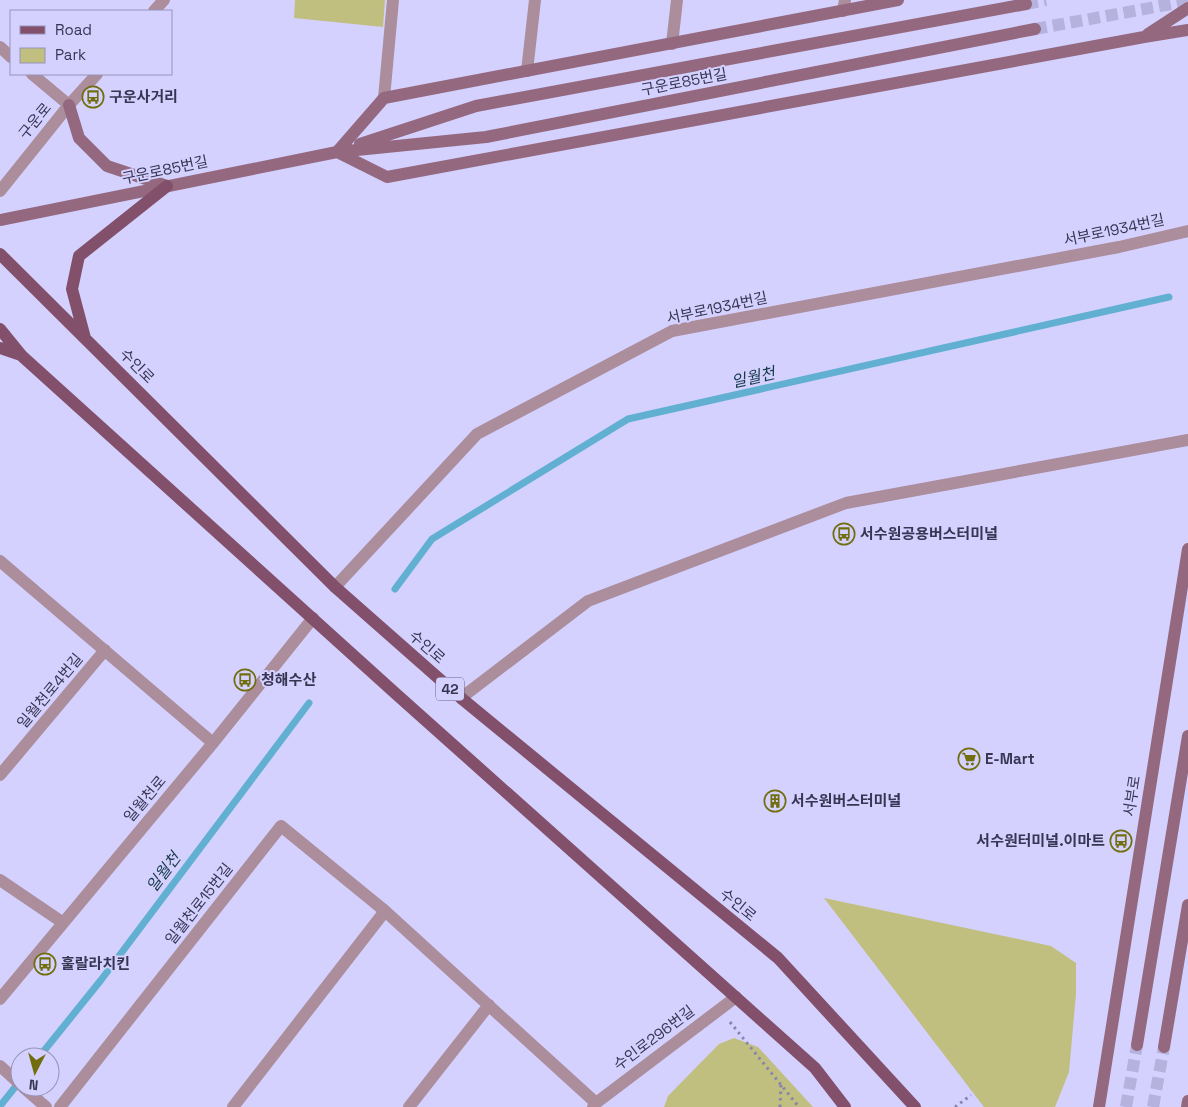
<svg xmlns="http://www.w3.org/2000/svg" width="1188" height="1107" font-family="'Space Grotesk','Noto Sans KR',sans-serif">
<style>
.green{fill:#c0bf7f}
.lines{fill:none;stroke-linecap:round;stroke-linejoin:round}
.stream{stroke:#62b0d1;stroke-width:7}
.secondary-tunnel{stroke:#b5b2dd;stroke-width:12;stroke-dasharray:12 6;stroke-linecap:butt}
.path{stroke:#8885ab;stroke-width:3;stroke-dasharray:2.5 4;stroke-linecap:butt}
.lane{stroke:#ab8d9c;stroke-width:12}
.street{stroke:#ab8d9c;stroke-width:12}
.secondary{stroke:#94697f;stroke-width:12}
.primary{stroke:#82506a;stroke-width:12}
.labels{text-anchor:middle;stroke-width:4;stroke-linejoin:round;paint-order:stroke}
.shield{fill:#d4d1ff;stroke:#676487;stroke-width:1}
.shield-label{font-size:14px;font-weight:bold;fill:#383553}
.street-label{font-size:15px;fill:#383553;stroke:#d4d1ff}
.poi-label{font-size:15px;font-weight:bold;fill:#383553;stroke:#d4d1ff;text-anchor:start}
.water-label{font-size:16px;font-style:italic;fill:#163a49;stroke:#d4d1ff}
</style>
<rect width="100%" height="100%" fill="#d4d1ff"/>
<path class="green" d="M295 0H385L383 27 294 18Z
M824 898 1051 946 1076 963V994L1069 1072 1055 1107H984Z
M734 1038 758 1047 813 1107H664L668 1096 719 1044Z"/>
<g class="lines">
<path class="stream" d="M395 589 432 539 628 419 1169 297
M39 1057 101 980 309 703
M0 1106 20 1081"/>
<path class="secondary-tunnel" d="M1026 4 1046 0
M1035 29 1188 1
M1126 1107 1137 1045
M1153 1107 1164 1047"/>
<path class="path" d="M730 1022 799 1107
M780 1107 781 1085
M955 1107 971 1095"/>
<path class="lane" d="M461 698 588 601 846 503 1188 440"/>
<path class="street" d="M154 11 164 0
M843 11 845 0
M672 44 677 0
M0 47 11 57
M527 71 535 0
M32 74 69 105
M384 98 393 0
M0 191 69 105 97 74
M0 561 213 743
M335 587 477 434 672 331 1119 247 1188 231
M0 775 105 650
M0 880 62 922
M0 999 213 743 313 618
M0 1066 20 1084
M23 1087 46 1107
M60 1107 281 826 385 911 596 1103
M233 1107 385 911
M409 1107 489 1005
M593 1107 596 1103 736 997"/>
<path class="secondary" d="M1148 34 1188 8
M69 105 79 138 107 166 167 186
M360 144 476 106 1026 4
M337 152 387 177 1144 37 1188 30
M337 152 384 98 898 0
M0 220 337 152 486 137 1035 29
M1137 1045 1188 736
M1164 1047 1188 905
M1099 1107 1188 549
M1187 1107 1188 1101"/>
<path class="primary" d="M0 254 335 587 461 698 778 958 915 1107
M0 329 22 356 395 693 815 1068 845 1107
M85 338 72 289 79 256 167 186
M0 348 21 355"/>
</g>
<defs>
<g id="bus-ring" transform="scale(1.125)"><circle r="9.5" fill="#d4d1ff" stroke="#716e0e" stroke-width="1.5"/><path d="M-5-6H5V4H4V6H2V4H-2V6H-4V4H-5ZM-3.5-4V0h7V-4ZM-3.5 1.2v1.5H-2V1.2ZM2 1.2v1.5H3.5V1.2Z" fill="#716e0e"/></g>
<g id="supermarket-ring" transform="scale(1.125)"><circle r="9.5" fill="#d4d1ff" stroke="#716e0e" stroke-width="1.5"/><path d="M-6-5.5h2.5l.6 2H6L4.5 2H-2.5L-4.4-4H-6ZM-1.5 3.2a1.3 1.3 0 1 0 .1 0ZM3 3.2a1.3 1.3 0 1 0 .1 0Z" fill="#716e0e"/></g>
<g id="building-ring" transform="scale(1.125)"><circle r="9.5" fill="#d4d1ff" stroke="#716e0e" stroke-width="1.5"/><path d="M-4-6H4V6H1V3H-1V6H-4ZM-2.5-4.3h1.7v1.8h-1.7ZM.8-4.3h1.7v1.8H.8ZM-2.5-1h1.7V.8h-1.7ZM.8-1h1.7V.8H.8Z" fill="#716e0e"/></g>
</defs>
<g fill-rule="evenodd">
<use href="#bus-ring" x="93" y="97"/>
<use href="#bus-ring" x="844" y="534"/>
<use href="#bus-ring" x="245" y="680"/>
<use href="#supermarket-ring" x="969" y="759"/>
<use href="#building-ring" x="775" y="801"/>
<use href="#bus-ring" x="1121" y="841"/>
<use href="#bus-ring" x="45" y="964"/>
</g>
<g class="labels">
<rect class="shield" x="436" y="677.5" width="28" height="23" rx="4"/>
<g class="shield-label">
<text x="450" y="694">42</text>
</g>
<g class="street-label">
<text transform="translate(684 82) rotate(-11)" y="5">구운로85번길</text>
<text transform="translate(35 121) rotate(-51)" y="5">구운로</text>
<text transform="translate(165 170) rotate(-12)" y="5">구운로85번길</text>
<text transform="translate(1114 230) rotate(-12)" y="5">서부로1934번길</text>
<text transform="translate(717 308) rotate(-12)" y="5">서부로1934번길</text>
<text transform="translate(137 366) rotate(45)" y="5">수인로</text>
<text transform="translate(427 647) rotate(41)" y="5">수인로</text>
<text transform="translate(50 691) rotate(-50)" y="5">일월천로4번길</text>
<text transform="translate(1132 796) rotate(-81)" y="5">서부로</text>
<text transform="translate(145 799) rotate(-50)" y="5">일월천로</text>
<text transform="translate(199 904) rotate(-52)" y="5">일월천로15번길</text>
<text transform="translate(738 905) rotate(39)" y="5">수인로</text>
<text transform="translate(654 1038) rotate(-37)" y="5">수인로296번길</text>
</g>
<g class="poi-label">
<text x="109" y="102">구운사거리</text>
<text x="860" y="539">서수원공용버스터미널</text>
<text x="261" y="685">청해수산</text>
<text x="985" y="764">E-Mart</text>
<text x="791" y="806">서수원버스터미널</text>
<text x="1105" y="846" text-anchor="end">서수원터미널.이마트</text>
<text x="61" y="969">훌랄라치킨</text>
</g>
<g class="water-label">
<text transform="translate(753 377) rotate(-13)" y="6">일월천</text>
<text transform="translate(163 872) rotate(-53)" y="6">일월천</text>
</g>
</g>
<rect x="10" y="10" width="162" height="65" fill="#d4d1ff" stroke="#9693ba"/>
<rect x="20" y="26" width="25" height="8" fill="#82506a" stroke="#9693ba"/>
<text x="55" y="35" font-size="15" fill="#383553">Road</text>
<rect x="20" y="48" width="25" height="15" fill="#c0bf7f" stroke="#9693ba"/>
<text x="55" y="60" font-size="15" fill="#383553">Park</text>
<g transform="translate(35 1072) rotate(186)"><circle r="24" fill="#d4d1ff" stroke="#9693ba"/>
<path d="M0-4L9 19L0 12L-9 19Z" fill="#716e0e"/>
<text y="-8" font-size="14" font-weight="bold" text-anchor="middle" fill="#383553">N</text>
</g>
</svg>
